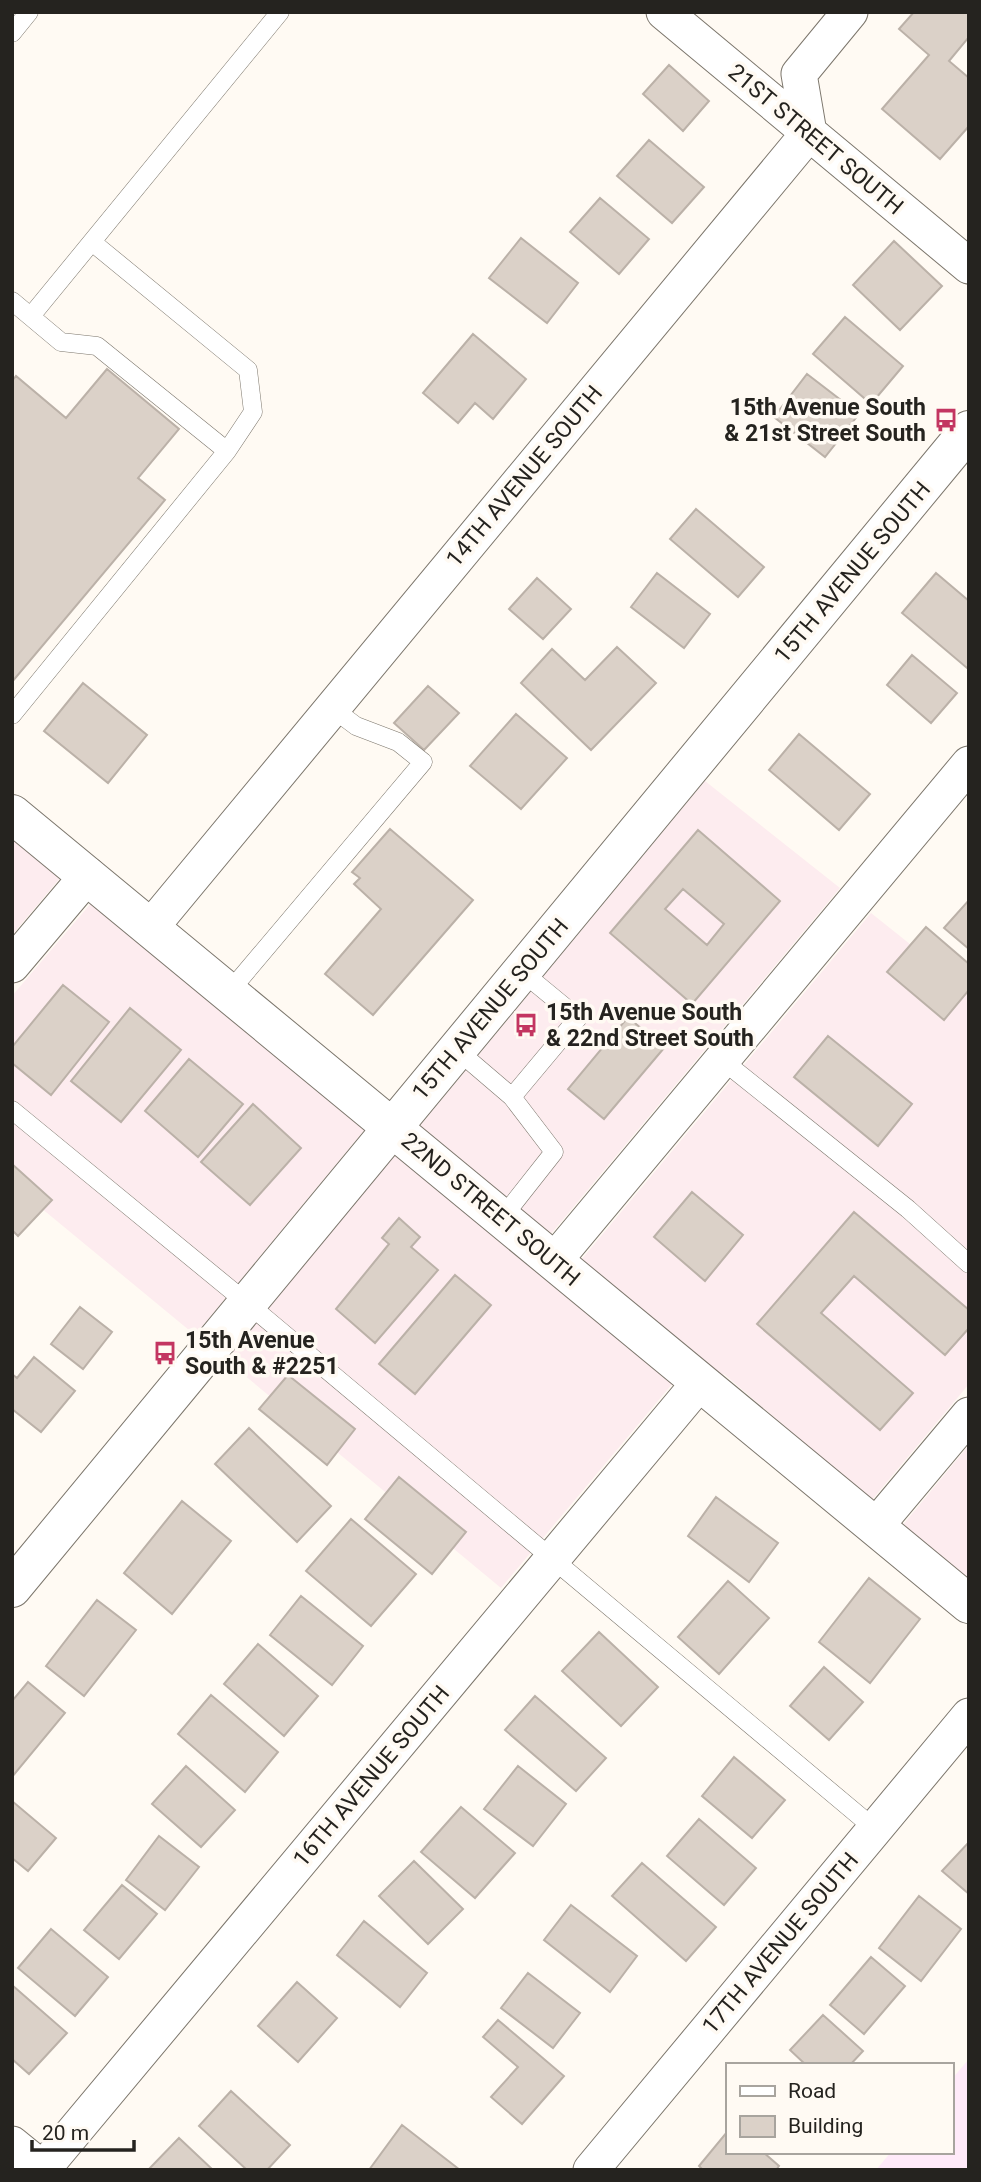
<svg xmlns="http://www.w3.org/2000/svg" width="981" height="2182" font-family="Roboto,sans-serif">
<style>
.commercial{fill:#fdecef}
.education{fill:#ffeaf9}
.building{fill:#dbd1c8;stroke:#bbb1a8;stroke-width:2;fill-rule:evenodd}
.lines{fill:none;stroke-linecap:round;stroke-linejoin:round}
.lane-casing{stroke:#7c766c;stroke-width:19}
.street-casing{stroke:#7c766c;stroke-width:37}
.secondary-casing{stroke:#7c766c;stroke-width:40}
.lane{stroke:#fff;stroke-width:18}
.street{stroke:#fff;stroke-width:35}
.secondary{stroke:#fff;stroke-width:38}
.labels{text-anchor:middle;stroke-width:7;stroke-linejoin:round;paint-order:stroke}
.street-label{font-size:23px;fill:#25231f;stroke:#fffaf3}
.poi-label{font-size:23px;font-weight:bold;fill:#25231f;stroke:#fffaf3;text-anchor:start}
</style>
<rect width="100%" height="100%" fill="#fffaf3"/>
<path class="commercial" d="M705 781 840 888 550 1235 419 1127Z
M12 836 61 877 12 935Z
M92 902 366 1128 195 1335 12 1184V996Z
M871 913 969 991V1384L871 1501 724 1374 721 1376 581 1260Z
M396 1154 673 1383 501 1588 226 1360Z
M969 1445V1581L902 1526Z"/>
<path class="education" d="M969 2059V2170H876L891 2152H951V2080Z"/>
<path class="building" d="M914 12H969V37L949 61 969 78V126L940 159 882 109 929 55 899 29Z
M669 65 709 101 683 131 643 94Z
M649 140 704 187 672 223 617 176Z
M600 198 649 239 619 274 570 232Z
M521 238 578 283 547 323 489 278Z
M894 241 942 286 900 330 853 285Z
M845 317 903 366 871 404 813 354Z
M473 334 526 379 493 419 475 403 458 423 423 393Z
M107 369 179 429 138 478 165 500 12 682V381L16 376 66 418Z
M807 374 859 414 825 457 774 417Z
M696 509 764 567 738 597 670 539Z
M657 573 710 614 684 648 631 607Z
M936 573 969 601V666L967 668 902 613Z
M537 578 571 609 543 639 509 609Z
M617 647 656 683 591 750 521 683 552 649 585 680Z
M912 655 957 693 931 723 887 685Z
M83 683 147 735 108 783 44 731Z
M428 686 459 713 424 750 394 723Z
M516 714 567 758 521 809 470 766Z
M799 734 870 794 839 830 769 770Z
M390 829 473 900 373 1015 325 974 381 909 354 884 360 878 352 872Z
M698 830 780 901 692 1004 610 933ZM683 889 724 924 707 945 665 909Z
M969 900V949L944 928Z
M926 927 969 964V990L944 1020 887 972Z
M63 985 109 1022 51 1095 12 1063V1047Z
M130 1008 181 1050 121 1122 71 1081Z
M628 1017 664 1048 604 1119 568 1089Z
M828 1036 912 1104 878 1146 794 1077Z
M189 1059 243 1104 198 1157 145 1111Z
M253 1104 301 1148 250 1205 201 1162Z
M12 1164 52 1200 18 1236 12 1230Z
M692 1192 743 1235 705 1281 654 1237Z
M854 1212 969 1310V1328L945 1355 854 1276 821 1313 913 1393 880 1430 757 1324Z
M399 1218 420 1237 411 1247 438 1270 375 1343 336 1309 389 1244 382 1238Z
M455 1275 491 1305 415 1394 379 1364Z
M80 1307 112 1332 83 1369 51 1344Z
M34 1357 75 1391 41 1432 12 1409V1374L17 1378Z
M288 1375 355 1429 327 1465 259 1409Z
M249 1428 331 1506 297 1542 215 1464Z
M399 1477 466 1532 432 1574 365 1519Z
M716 1497 778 1543 749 1582 688 1536Z
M182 1501 231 1541 172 1614 124 1573Z
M351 1519 416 1574 371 1626 306 1571Z
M869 1578 920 1619 870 1683 819 1642Z
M728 1581 769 1618 719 1674 678 1637Z
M301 1596 363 1646 332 1685 270 1635Z
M97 1600 136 1630 84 1696 46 1666Z
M599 1632 658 1687 621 1726 562 1671Z
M258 1644 318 1696 284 1736 224 1684Z
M824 1667 863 1702 829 1740 790 1706Z
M28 1682 65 1713 12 1777V1701Z
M211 1695 278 1752 245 1792 178 1734Z
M535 1696 606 1758 576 1791 505 1730Z
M734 1757 785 1800 752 1838 702 1796Z
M186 1766 235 1810 201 1847 152 1804Z
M518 1766 566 1804 533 1846 484 1809Z
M12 1801 56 1838 28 1871 12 1858Z
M461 1807 515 1853 475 1898 421 1852Z
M699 1819 756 1868 724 1905 667 1856Z
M159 1836 199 1867 165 1910 126 1880Z
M969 1842V1894L942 1871Z
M414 1861 463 1909 428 1944 379 1896Z
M642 1863 716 1927 686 1961 612 1896Z
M122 1885 157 1914 119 1959 84 1930Z
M919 1896 961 1929 921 1981 879 1948Z
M571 1905 637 1956 610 1992 544 1940Z
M364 1921 427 1973 400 2007 337 1955Z
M51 1929 108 1977 75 2016 18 1968Z
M871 1957 905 1986 864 2034 830 2005Z
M528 1973 580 2013 553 2048 501 2008Z
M297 1982 337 2018 298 2062 258 2026Z
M12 1985 67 2033 29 2074 12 2059Z
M823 2015 863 2051 850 2065H806L790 2050Z
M498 2020 564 2076 522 2124 491 2097 518 2067 483 2037Z
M231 2091 290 2145 267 2170H247L199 2126Z
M402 2125 460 2170H369Z
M727 2132V2152H763L779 2166 776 2170H703L699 2166Z
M179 2138 213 2170H148Z"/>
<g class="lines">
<g class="lane-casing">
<path id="lane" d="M12 33 29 12
M12 301 61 342 97 346 227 451
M31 316 280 12
M12 715 227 451 253 412 248 370 92 242
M229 992 423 762 398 742 356 726 332 708
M457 1050 512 1097
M722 1060 908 1209 969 1264
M12 1110 247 1303 875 1829
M502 1218 554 1152 512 1097 578 1018 521 971"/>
</g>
<g class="street-casing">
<path id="street" d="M664 12 969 266
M151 927 809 133 799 74 850 12
M12 965 88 875
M554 1261 969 764
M875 1527 969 1415
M12 2144 44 2170
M42 2170 700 1382
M591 2170 969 1716"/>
</g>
<g class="secondary-casing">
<path id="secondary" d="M12 814 969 1604
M12 1588 969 430"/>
</g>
<use href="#lane" class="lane"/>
<use href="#street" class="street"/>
<use href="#secondary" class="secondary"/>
</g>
<defs>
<g id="bus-bare" transform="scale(1.89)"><path d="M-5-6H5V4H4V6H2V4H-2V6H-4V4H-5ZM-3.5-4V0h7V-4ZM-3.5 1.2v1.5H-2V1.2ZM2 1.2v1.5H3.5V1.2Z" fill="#c33561" stroke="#fffaf3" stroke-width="2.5" paint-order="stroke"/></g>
</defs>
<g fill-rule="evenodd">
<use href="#bus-bare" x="946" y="420"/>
<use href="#bus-bare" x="526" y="1025"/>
<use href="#bus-bare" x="165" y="1353"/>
</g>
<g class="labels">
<g class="street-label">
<text transform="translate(816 139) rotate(40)" y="8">21ST STREET SOUTH</text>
<text transform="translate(524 476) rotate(-50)" y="8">14TH AVENUE SOUTH</text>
<text transform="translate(852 572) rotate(-50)" y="8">15TH AVENUE SOUTH</text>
<text transform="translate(490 1009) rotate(-50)" y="8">15TH AVENUE SOUTH</text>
<text transform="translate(491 1209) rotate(40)" y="8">22ND STREET SOUTH</text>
<text transform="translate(371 1776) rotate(-50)" y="8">16TH AVENUE SOUTH</text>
<text transform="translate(780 1943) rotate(-50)" y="8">17TH AVENUE SOUTH</text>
</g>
<g class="poi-label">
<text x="926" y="415" text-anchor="end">15th Avenue South<tspan x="926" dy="26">&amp; 21st Street South</tspan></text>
<text x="546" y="1020">15th Avenue South<tspan x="546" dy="26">&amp; 22nd Street South</tspan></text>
<text x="185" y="1348">15th Avenue<tspan x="185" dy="26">South &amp; #2251</tspan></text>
</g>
</g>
<rect width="981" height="2182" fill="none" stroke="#25231f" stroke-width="28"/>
<rect x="726" y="2063" width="228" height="91" fill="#fffaf3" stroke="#a8a49e" stroke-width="2"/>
<rect x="740" y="2086" width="35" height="10" fill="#ffffff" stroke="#a8a49e" stroke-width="2"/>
<text x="788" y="2098" font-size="21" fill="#25231f">Road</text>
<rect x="740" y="2116" width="35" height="21" fill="#dbd1c8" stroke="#a8a49e" stroke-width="2"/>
<text x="788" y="2133" font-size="21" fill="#25231f">Building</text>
<path d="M32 2140v10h102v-10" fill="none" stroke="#25231f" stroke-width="3.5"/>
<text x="42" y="2140" font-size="21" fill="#25231f" stroke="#fffaf3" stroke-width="5" paint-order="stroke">20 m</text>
</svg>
